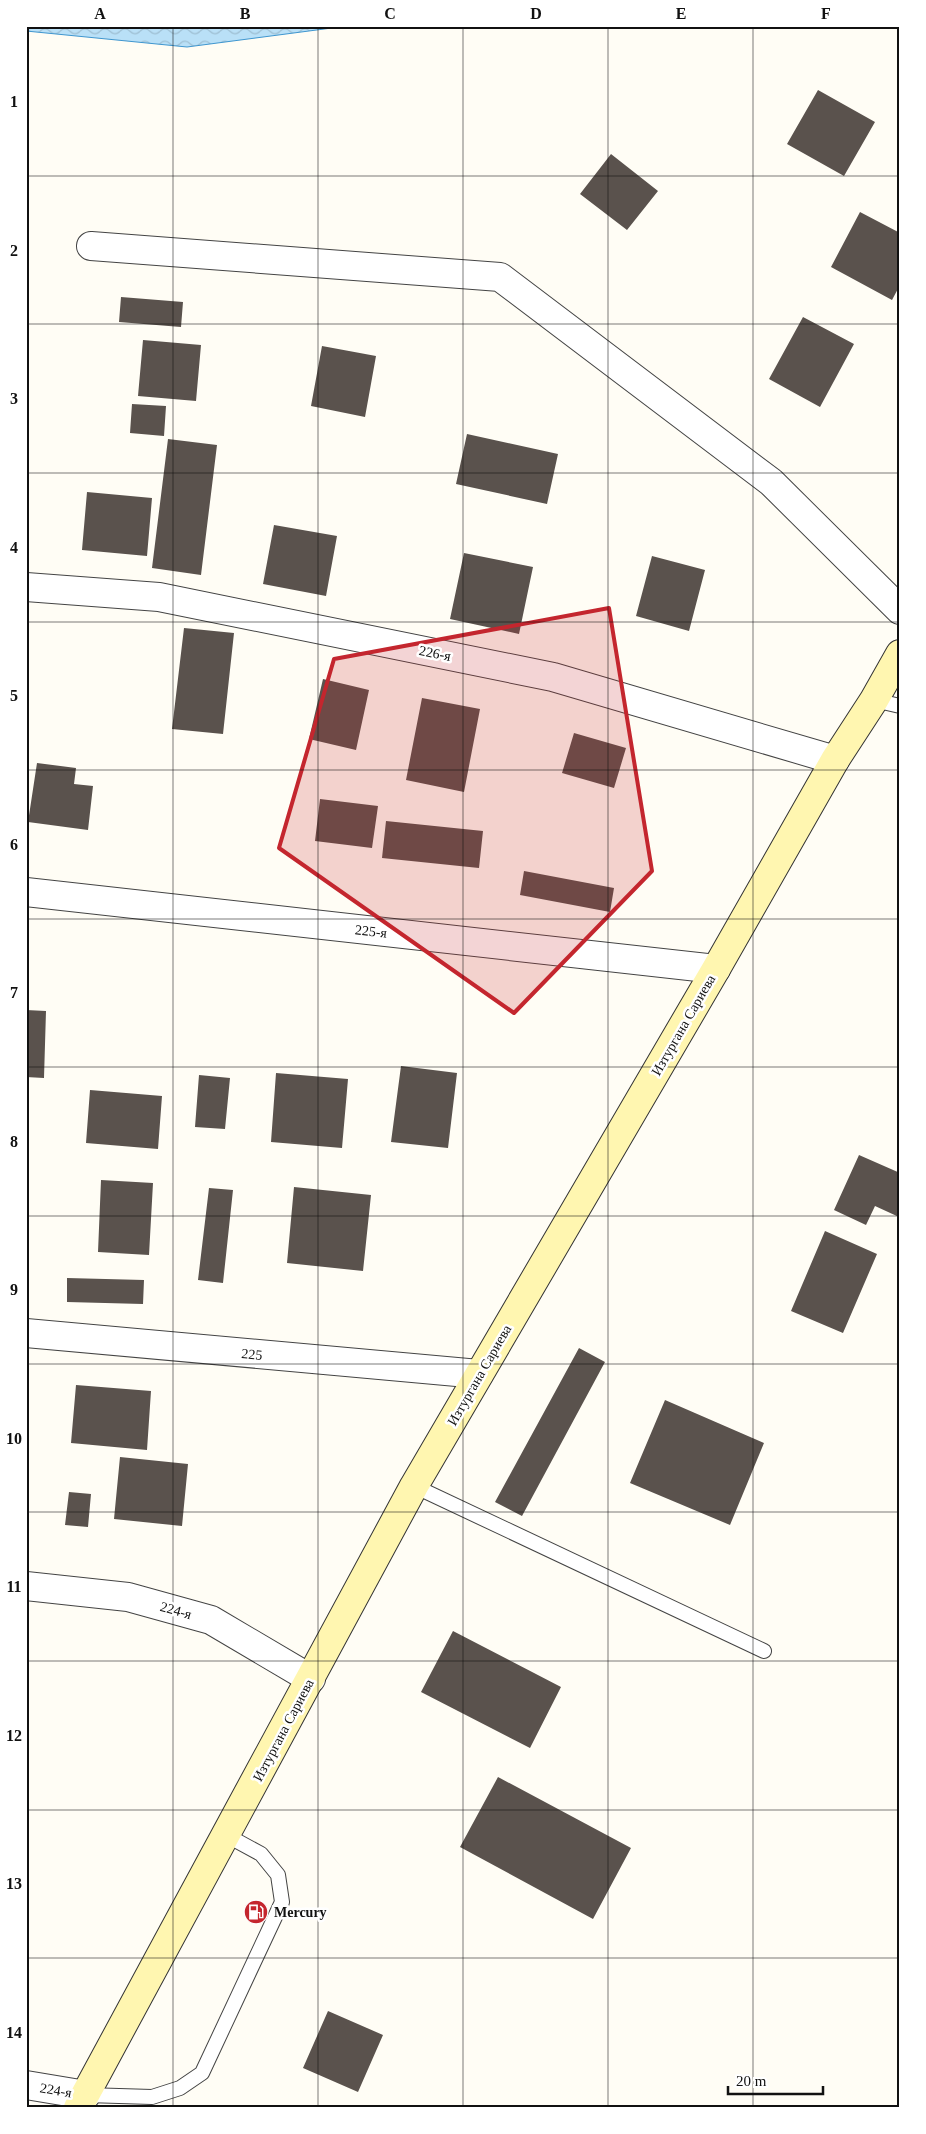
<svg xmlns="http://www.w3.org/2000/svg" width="926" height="2134" font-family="Georgia,serif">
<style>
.water{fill:url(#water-waves);stroke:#3f96cf}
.building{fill:#5a524d}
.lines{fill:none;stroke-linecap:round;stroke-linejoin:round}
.lane-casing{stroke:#444;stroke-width:16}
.street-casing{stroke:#444;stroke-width:30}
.secondary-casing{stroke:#333;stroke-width:30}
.lane{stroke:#fff;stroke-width:14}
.street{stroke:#fff;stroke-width:28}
.secondary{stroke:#fff6b0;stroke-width:28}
.marked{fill:#c4262e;fill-opacity:0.2;stroke:#c4262e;stroke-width:4;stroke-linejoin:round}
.grid{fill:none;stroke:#111;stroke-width:1;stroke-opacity:0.55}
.labels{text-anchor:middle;stroke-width:5;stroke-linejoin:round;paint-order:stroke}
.street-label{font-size:14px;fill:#111;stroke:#fff}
.poi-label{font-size:14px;font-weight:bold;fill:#111;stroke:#fff;text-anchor:start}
.neatline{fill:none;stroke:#111;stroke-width:2}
.grid-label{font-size:16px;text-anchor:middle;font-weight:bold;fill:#111}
</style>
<defs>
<pattern id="water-waves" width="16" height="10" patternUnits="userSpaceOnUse" patternTransform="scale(1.25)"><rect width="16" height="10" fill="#b9e0f7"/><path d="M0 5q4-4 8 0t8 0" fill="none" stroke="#9ebfd3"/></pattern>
</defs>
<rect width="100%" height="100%" fill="#fffdf5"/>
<path class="water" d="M26 26H347L187 47 26 31Z"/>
<path class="building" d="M818 90 875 122 844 176 787 144Z
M611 154 658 191 627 230 580 194Z
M860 212 900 233V285L892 300 831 267Z
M121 297 183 302 181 327 119 322Z
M803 317 854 344 820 407 769 379Z
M143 340 201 345 196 401 138 396Z
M322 346 376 356 365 417 311 406Z
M132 404 166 406 164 436 130 433Z
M467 434 558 454 547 504 456 484Z
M168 439 217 445 201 575 152 568Z
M87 492 152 498 147 556 82 550Z
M274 525 337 536 326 596 263 584Z
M464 553 533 567 519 634 450 619Z
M652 556 705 570 689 631 636 616Z
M184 628 234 633 223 734 172 729Z
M323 679 369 690 356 750 309 739Z
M422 698 480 709 464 792 406 780Z
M574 733 626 748 614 788 562 773Z
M37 763 76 768 74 784 93 786 88 830 28 822Z
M320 799 378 806 372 848 315 841Z
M386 821 483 831 479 868 382 858Z
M524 871 614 888 610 912 520 895Z
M26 1010 46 1011 44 1078 26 1077Z
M401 1066 457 1073 448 1148 391 1142Z
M276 1073 348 1079 342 1148 271 1142Z
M199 1075 230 1078 225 1129 195 1127Z
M90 1090 162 1096 158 1149 86 1143Z
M859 1155 900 1173 899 1217 875 1206 866 1225 834 1210Z
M101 1180 153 1183 149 1255 98 1252Z
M294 1187 371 1195 363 1271 287 1263Z
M209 1188 233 1190 223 1283 198 1280Z
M825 1231 877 1254 843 1333 791 1311Z
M67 1278 144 1280 143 1304 67 1302Z
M579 1348 605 1362 522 1516 495 1502Z
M76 1385 151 1391 147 1450 71 1443Z
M665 1400 764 1443 730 1525 630 1483Z
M120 1457 188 1464 182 1526 114 1519Z
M69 1492 91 1494 88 1527 65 1525Z
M453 1631 561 1687 530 1748 421 1692Z
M498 1777 631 1848 593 1919 460 1847Z
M328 2011 383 2035 358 2092 303 2068Z"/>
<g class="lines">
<g class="lane-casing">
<path id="lane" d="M874 700 900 706
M414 1486 764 1651
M86 2095 152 2097 180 2088 202 2073 282 1902 278 1875 261 1854 226 1835"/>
</g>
<g class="street-casing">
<path id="street" d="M91 246 500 277 771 482 900 610
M26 587 159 597 553 677 835 760
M26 892 716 969
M26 1333 479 1374
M26 1586 128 1597 211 1620 311 1679
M26 2085 86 2095"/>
</g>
<g class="secondary-casing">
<path id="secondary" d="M78 2108 414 1486 716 969 835 760 874 700 900 654"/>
</g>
<use href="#lane" class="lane"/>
<use href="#street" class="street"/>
<use href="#secondary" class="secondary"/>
</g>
<path class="marked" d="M609 608 652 871 514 1013 279 848 334 659Z"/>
<path class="grid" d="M173 26V2108M318 26V2108M463 26V2108M608 26V2108M753 26V2108M26 176H900M26 324H900M26 473H900M26 622H900M26 770H900M26 919H900M26 1067H900M26 1216H900M26 1364H900M26 1512H900M26 1661H900M26 1810H900M26 1958H900"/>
<defs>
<g id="fuel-disc" transform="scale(1.25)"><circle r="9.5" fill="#c4262e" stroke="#fff"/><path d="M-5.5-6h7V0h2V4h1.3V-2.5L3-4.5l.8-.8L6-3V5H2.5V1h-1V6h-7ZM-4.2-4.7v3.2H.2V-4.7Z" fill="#fff"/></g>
</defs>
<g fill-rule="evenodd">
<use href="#fuel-disc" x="256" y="1912"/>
</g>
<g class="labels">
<g class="street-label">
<text transform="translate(435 653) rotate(11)" y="5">226-я</text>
<text transform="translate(371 931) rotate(6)" y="5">225-я</text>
<text transform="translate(683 1025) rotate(-60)" y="5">Изтургана Сариева</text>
<text transform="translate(252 1354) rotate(5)" y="5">225</text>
<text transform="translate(479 1375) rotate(-60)" y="5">Изтургана Сариева</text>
<text transform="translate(176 1610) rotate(16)" y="5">224-я</text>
<text transform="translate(283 1730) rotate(-62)" y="5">Изтургана Сариева</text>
<text transform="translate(56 2090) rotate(10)" y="5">224-я</text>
</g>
<g class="poi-label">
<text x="274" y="1917">Mercury</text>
</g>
</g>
<rect width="926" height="2134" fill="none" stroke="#ffffff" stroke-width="55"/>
<path d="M728 2086v8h95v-8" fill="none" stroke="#111111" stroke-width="2.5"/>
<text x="736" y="2086" font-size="15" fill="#111111" stroke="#ffffff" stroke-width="4" paint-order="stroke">20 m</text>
<rect x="28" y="28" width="870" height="2078" class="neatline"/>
<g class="grid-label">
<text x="100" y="19">A</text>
<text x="245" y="19">B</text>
<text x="390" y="19">C</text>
<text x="536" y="19">D</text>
<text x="681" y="19">E</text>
<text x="826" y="19">F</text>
<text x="14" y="107">1</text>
<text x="14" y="256">2</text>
<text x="14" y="404">3</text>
<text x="14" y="553">4</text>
<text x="14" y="701">5</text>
<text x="14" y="850">6</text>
<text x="14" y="998">7</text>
<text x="14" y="1147">8</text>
<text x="14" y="1295">9</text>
<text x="14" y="1444">10</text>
<text x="14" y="1592">11</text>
<text x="14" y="1741">12</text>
<text x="14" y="1889">13</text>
<text x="14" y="2038">14</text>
</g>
</svg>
